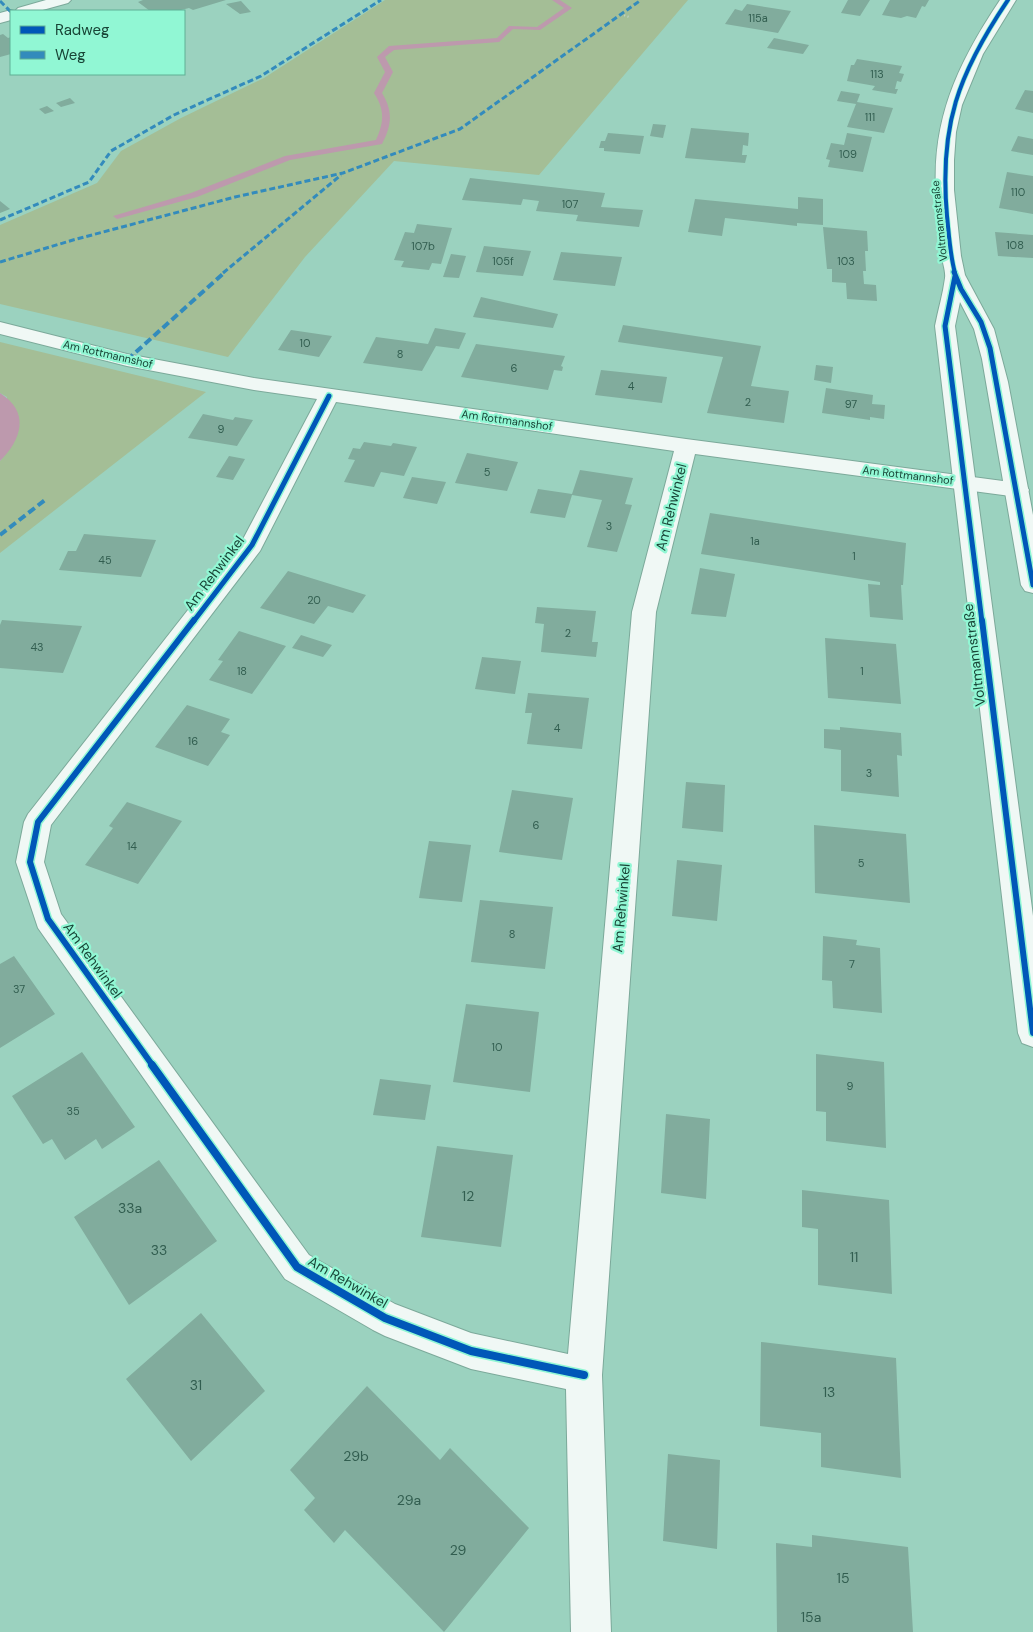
<svg xmlns="http://www.w3.org/2000/svg" width="1033" height="1632" font-family="'DM Sans',sans-serif">
<style>
.green{fill:#a4be96}
.water{fill:#bd99ad}
.lines{fill:none;stroke-linecap:round;stroke-linejoin:round}
.stream{fill:#bd99ad;fill-rule:evenodd}
.building{fill:#81ac9d}
.minor-casing{stroke:#7ca99a;stroke-width:2}
.tertiary-casing{stroke:#7ca99a;stroke-width:2}
.path{stroke:#c4d5d0;stroke-width:2;stroke-dasharray:1 2.5;stroke-linecap:butt}
.minor{fill:#f0f8f5;fill-rule:evenodd}
.tertiary{fill:#f0f8f5;fill-rule:evenodd}
.quiet-far1{stroke:#338bbc;stroke-width:3;stroke-dasharray:6 3;stroke-linecap:butt}
.quiet{stroke:#338bbc;stroke-width:4;stroke-dasharray:8 4;stroke-linecap:butt}
.cycleway-far3-casing{stroke:#91f7d4;stroke-width:5.5}
.cycleway-far2-casing{stroke:#91f7d4;stroke-width:8}
.cycleway-far1-casing{stroke:#91f7d4;stroke-width:9}
.cycleway-casing{stroke:#91f7d4;stroke-width:11}
.cycleway-far3{stroke:#0057b8;stroke-width:4}
.cycleway-far2{stroke:#0057b8;stroke-width:5}
.cycleway-far1{stroke:#0057b8;stroke-width:6}
.cycleway{stroke:#0057b8;stroke-width:8}
.labels{text-anchor:middle;stroke-width:4.5;stroke-linejoin:round;paint-order:stroke}
.number-label{font-size:11px;fill:#325e50}
.far-street-label{font-size:11px;fill:#184436;stroke:#91f7d4}
.street-label{font-size:14px;fill:#184436;stroke:#91f7d4}
.near-number-label{font-size:14px;fill:#325e50}
</style>
<rect width="100%" height="100%" fill="#9bd2bf"/>
<path class="green" d="M385 0H688L539 175 394 161 305 257 228 357 0 304V225L97 183 121 151 181 118 264 78Z
M0 342 206 392 0 553V461L5 455 7 397 0 393Z"/>
<path class="water" d="M0 393C30 412 22 439 0 461Z"/>
<g class="lines">
<path class="stream" d="M552 0H560L572 8 540 30 513 29 499 42 394 50 385 57 393 72 382 93C393 111 392 125 382 144L290 160 197 197 117 219 113 216 191 193 285 156 376 140C384 122 385 110 374 93L385 72 377 57 389 46 497 38 509 26 537 27 564 8Z"/>
</g>
<path class="building" d="M143 0H226L193 10 189 8 177 11H150L138 2Z
M848 0H870L860 16 841 13Z
M890 0H929L925 7 922 6 916 18 907 16 901 18 882 15Z
M241 1 251 12 240 14 226 4Z
M747 4 791 11 778 33 725 24 735 9 742 11Z
M3 34 8 38 11 37V54L0 57V35Z
M774 38 809 45 803 54 767 48Z
M857 59 902 66 899 73 904 74 901 82 897 81 895 89H898L896 94 872 90 875 86 847 81 851 65H854Z
M1025 90 1033 91V113L1015 109Z
M841 91 860 94 857 102 893 108 884 133 847 127 856 104 837 101Z
M70 98 75 103 61 107 56 103Z
M47 106 54 111 45 114 39 109Z
M653 124 666 125 663 138 650 136Z
M691 128 749 133 748 146 743 145 742 155H747L745 163 685 158Z
M608 133 644 136 640 154 604 151V148H599L601 141H605Z
M847 133 872 137 863 172 828 167 830 160 826 159 831 143 844 145Z
M1018 136 1033 139V155L1011 151Z
M1007 172 1033 176V214L999 208Z
M470 178 605 193 601 207 643 210 639 227 576 221 578 215 536 211 539 201 523 199 521 205 462 200Z
M798 197 823 199V225L797 223V226L725 218 722 236 688 232 695 199 798 209Z
M0 201 10 209 0 213Z
M417 224 452 228 441 264 432 263 429 270 401 267 404 261 394 260 405 232 414 233Z
M823 227 867 231 868 251H865L866 271H863L864 284 876 285 877 301 847 299 846 283 832 282V269H827Z
M995 232 1033 235V258L998 256Z
M484 246 531 251 523 276 476 272Z
M561 252 622 257 615 286 553 280Z
M451 254 466 256 459 278 443 277Z
M481 297 558 314 553 328 473 317Z
M623 325 761 346 751 386 789 391 784 423 707 413 723 357 618 342Z
M435 328 466 333 459 349 436 346 422 371 363 363 376 337 428 344Z
M291 330 332 336 319 357 278 350Z
M476 344 565 356 561 366 563 367 562 371 554 370 548 390 461 377Z
M816 365 833 367 831 383 814 380Z
M601 370 667 377 662 403 595 395Z
M826 388 873 395 872 404 885 405 884 419 870 417V420L822 413Z
M203 414 233 420 235 417 253 420 237 446 188 438Z
M364 442 391 446 393 443 417 447 404 476 381 472 374 487 344 482 355 460 348 459 353 448 360 449Z
M467 453 518 462 507 491 455 483Z
M229 456 245 459 233 480 216 477Z
M580 470 633 478 625 504 632 505 617 552 587 547 602 500 572 495 565 518 530 513 538 489 572 494Z
M412 477 446 482 437 504 403 498Z
M710 513 906 543 903 585H901L903 620 870 617 868 584 880 585V582L701 554Z
M84 534 156 540 141 577 59 570 68 551H76Z
M700 568 735 574 726 617 691 614Z
M288 571 366 595 353 613 328 606 314 624 260 608Z
M537 607 596 611 592 642H598L596 657 541 652 544 624 535 623Z
M2 620 82 626 63 673 0 668V625Z
M239 631 286 646 252 694 209 680 223 661 218 660Z
M301 635 332 645 323 657 292 648Z
M825 638 896 644 901 704 828 698Z
M482 657 521 661 515 694 475 689Z
M528 693 589 698 582 749 527 744 532 713H525Z
M187 705 230 719 221 732 230 735 208 766 155 747Z
M840 727 901 733 902 756 897 755 899 797 841 791V750L824 748V729L840 730Z
M686 782 725 785 723 832 682 828Z
M512 790 573 798 562 860 499 852Z
M127 802 182 821 138 884 85 865 113 828 109 826Z
M814 825 906 834 910 903 815 893Z
M429 841 471 845 462 902 419 898Z
M677 860 722 865 717 921 672 916Z
M480 900 553 907 545 969 471 962Z
M823 936 857 940 856 945 880 948 882 1013 833 1008 832 981 822 980Z
M14 956 55 1014 0 1048V964Z
M466 1004 539 1012 530 1092 453 1082Z
M82 1052 135 1127 102 1149 96 1139 65 1160 52 1139 43 1144 12 1096Z
M816 1054 884 1062 886 1148 826 1141V1112L816 1111Z
M380 1079 431 1085 425 1120 373 1115Z
M666 1114 710 1119 706 1199 661 1193Z
M437 1146 513 1155 501 1247 421 1237Z
M159 1160 217 1241 129 1305 74 1217Z
M802 1190 889 1200 892 1294 818 1285V1229L802 1227Z
M201 1313 265 1391 191 1461 126 1379Z
M761 1342 896 1358 901 1478 821 1467V1433L760 1426Z
M367 1386 440 1460 450 1448 529 1528 444 1632 345 1530 334 1543 304 1510 315 1498 290 1470Z
M668 1454 720 1460 717 1549 663 1541Z
M812 1535 908 1547 913 1632H777L776 1543 812 1547Z"/>
<g class="lines">
<g class="minor-casing">
<path id="minor" d="M46 0H71L68 3 39 11H15L18 8Z
M11 10 14 11H11V20L0 23V13Z
M0 322 127 354 254 378 686 439 1018 483 1026 485 1029 490 1026 495 1018 497 695 454 656 612 602 1375 611 1632H571L566 1389 471 1369 385 1336 373 1330 285 1279 38 928 16 862 24 822 28 814 242 541 317 399 254 390 127 366 0 334ZM336 402 674 451 632 612 568 1354 471 1333 395 1304 309 1255 61 914 44 862 51 825 260 551Z"/>
</g>
<g class="tertiary-casing">
<path id="tertiary" d="M1000 0H1016L983 54 962 105 956 132 954 160V190L961 256 965 275 994 329 1008 382 1033 515V593L1025 591 1021 585 982 359 974 329 960 302 955 326 1033 916V1047L1022 1043 1018 1033 935 326C938 310 943 294 945 278 946 271 942 262 942 255 939 234 937 212 936 191 932 116 960 60 1000 0Z"/>
</g>
<path class="path" d="M621 14 629 17"/>
<use href="#minor" class="minor"/>
<use href="#tertiary" class="tertiary"/>
<path class="quiet-far1" d="M0 1 11 12
M0 220 89 182 111 151 174 115 261 76 381 0
M0 262 73 240 235 197 343 173 460 129 641 0
M223 273 341 175"/>
<path class="quiet" d="M127 360 225 272
M0 535 45 500"/>
<g class="cycleway-far3-casing">
<path id="cycleway-far3" d="M955 273C950 255 949 235 947 216 939 126 958 74 1008 0"/>
</g>
<g class="cycleway-far2-casing">
<path id="cycleway-far2" d="M954 272 961 289 981 322 990 348 1033 585
M955 276 945 326 982 622
M193 622 252 545 329 396"/>
</g>
<g class="cycleway-far1-casing">
<path id="cycleway-far1" d="M982 620 1033 1033
M153 1066 48 919 30 862 38 822 194 620"/>
</g>
<g class="cycleway-casing">
<path id="cycleway" d="M152 1065 297 1267 385 1318 471 1351 584 1375"/>
</g>
<use href="#cycleway-far3" class="cycleway-far3"/>
<use href="#cycleway-far2" class="cycleway-far2"/>
<use href="#cycleway-far1" class="cycleway-far1"/>
<use href="#cycleway" class="cycleway"/>
</g>
<g class="labels">
<g class="number-label">
<text x="758" y="22">115a</text>
<text x="877" y="78">113</text>
<text x="870" y="121">111</text>
<text x="848" y="158">109</text>
<text x="1018" y="196">110</text>
<text x="570" y="208">107</text>
<text x="1015" y="249">108</text>
<text x="423" y="250">107b</text>
<text x="503" y="265">105f</text>
<text x="846" y="265">103</text>
<text x="305" y="347">10</text>
<text x="400" y="358">8</text>
<text x="514" y="372">6</text>
<text x="631" y="390">4</text>
<text x="748" y="406">2</text>
<text x="851" y="408">97</text>
<text x="221" y="433">9</text>
<text x="487" y="476">5</text>
<text x="609" y="530">3</text>
<text x="755" y="545">1a</text>
<text x="854" y="560">1</text>
<text x="105" y="564">45</text>
<text x="314" y="604">20</text>
<text x="568" y="637">2</text>
<text x="37" y="651">43</text>
<text x="242" y="675">18</text>
<text x="862" y="675">1</text>
<text x="557" y="732">4</text>
<text x="193" y="745">16</text>
<text x="869" y="777">3</text>
<text x="536" y="829">6</text>
<text x="132" y="850">14</text>
<text x="861" y="867">5</text>
<text x="512" y="938">8</text>
<text x="852" y="968">7</text>
<text x="19" y="993">37</text>
<text x="497" y="1051">10</text>
<text x="850" y="1090">9</text>
<text x="73" y="1115">35</text>
</g>
<g class="far-street-label">
<text transform="translate(939 221) rotate(-96)" y="4">Voltmannstraße</text>
<text transform="translate(108 354) rotate(13)" y="4">Am Rottmannshof</text>
<text transform="translate(507 420) rotate(8)" y="4">Am Rottmannshof</text>
<text transform="translate(908 475) rotate(7)" y="4">Am Rottmannshof</text>
</g>
<g class="street-label">
<text transform="translate(671 507) rotate(-76)" y="5">Am Rehwinkel</text>
<text transform="translate(214 573) rotate(-53)" y="5">Am Rehwinkel</text>
<text transform="translate(974 655) rotate(-97)" y="5">Voltmannstraße</text>
<text transform="translate(621 908) rotate(-85)" y="5">Am Rehwinkel</text>
<text transform="translate(93 960) rotate(54)" y="5">Am Rehwinkel</text>
<text transform="translate(348 1282) rotate(30)" y="5">Am Rehwinkel</text>
</g>
<g class="near-number-label">
<text x="468" y="1201">12</text>
<text x="130" y="1213">33a</text>
<text x="159" y="1255">33</text>
<text x="854" y="1262">11</text>
<text x="196" y="1390">31</text>
<text x="829" y="1397">13</text>
<text x="356" y="1461">29b</text>
<text x="409" y="1505">29a</text>
<text x="458" y="1555">29</text>
<text x="843" y="1583">15</text>
<text x="811" y="1622">15a</text>
</g>
</g>
<rect x="10" y="10" width="175" height="65" fill="#91f7d4" stroke="#61af95"/>
<rect x="20" y="26" width="25" height="8" fill="#0057b8" stroke="#61af95"/>
<text x="55" y="35" font-size="15" fill="#184436">Radweg</text>
<rect x="20" y="51" width="25" height="8" fill="#338bbc" stroke="#61af95"/>
<text x="55" y="60" font-size="15" fill="#184436">Weg</text>
</svg>
